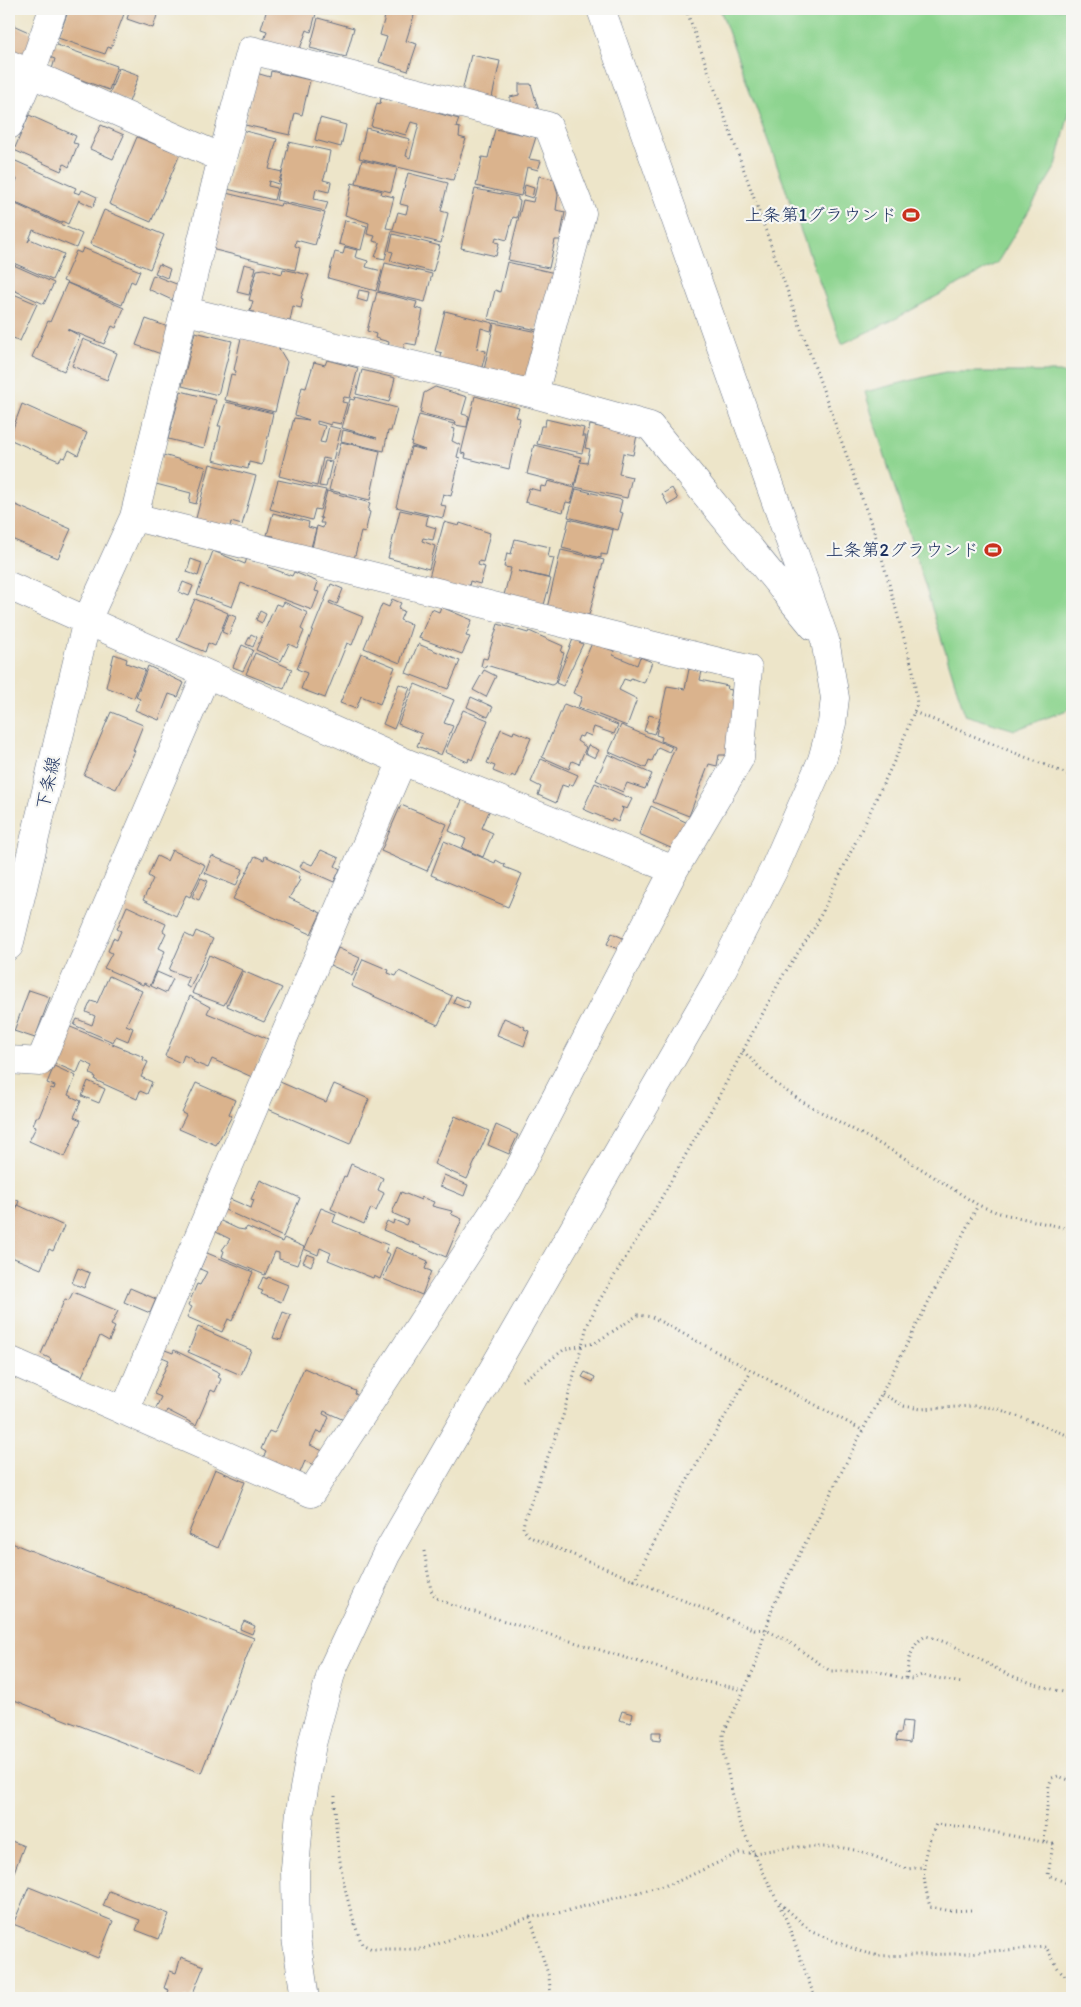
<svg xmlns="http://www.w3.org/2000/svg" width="1081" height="2007" font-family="Itim,'Klee One',sans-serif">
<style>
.green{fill:#8dd48f;stroke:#548276}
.building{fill:#dab38d}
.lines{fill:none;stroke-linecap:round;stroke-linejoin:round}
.minor-casing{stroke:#646f83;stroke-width:29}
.path{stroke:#646f83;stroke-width:3;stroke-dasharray:1 4;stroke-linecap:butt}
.minor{stroke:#fff;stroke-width:28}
.labels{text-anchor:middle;stroke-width:4.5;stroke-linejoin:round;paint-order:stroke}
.poi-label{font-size:18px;fill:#1b2f5e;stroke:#f6f6f2;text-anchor:end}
.street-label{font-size:18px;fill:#1b2f5e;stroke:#f6f6f2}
</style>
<rect width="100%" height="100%" fill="#f6f6f2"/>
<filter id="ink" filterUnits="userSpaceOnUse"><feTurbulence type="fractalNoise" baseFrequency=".02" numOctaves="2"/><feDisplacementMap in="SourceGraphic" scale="10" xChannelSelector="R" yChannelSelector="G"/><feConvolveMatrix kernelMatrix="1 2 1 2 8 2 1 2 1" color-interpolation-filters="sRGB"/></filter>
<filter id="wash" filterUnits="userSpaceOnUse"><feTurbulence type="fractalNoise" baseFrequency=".0096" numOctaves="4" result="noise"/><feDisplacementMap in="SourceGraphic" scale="20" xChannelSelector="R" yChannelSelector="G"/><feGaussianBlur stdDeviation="1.12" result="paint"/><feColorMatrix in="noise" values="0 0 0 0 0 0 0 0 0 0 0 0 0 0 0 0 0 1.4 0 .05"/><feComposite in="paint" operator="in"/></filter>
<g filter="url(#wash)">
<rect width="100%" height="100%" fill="#ede5c9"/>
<path class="green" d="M720 9H1072V101L1056 166 997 263 897 318 842 344Z
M945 372H1060L1072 376V708L1015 730 965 715 865 392Z"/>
<g id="blocks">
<path class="building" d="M69 9H121L120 13 124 14 111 48 108 47 105 54 58 38Z
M130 9H159L153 28 127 19Z
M267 9H323L322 11 317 10 311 32 307 30 299 51 264 41 267 31 261 29Z
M387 9H416L406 41 417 44 408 71 379 62 387 37 380 35Z
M318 18 354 28 346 57 310 48Z
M13 25 33 34 23 56 9 50V35Z
M54 44 117 66 109 90 52 69 55 59 49 57Z
M471 55 500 61 491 102 461 96Z
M119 68 139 75 129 102 109 95Z
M271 71 310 80 302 115 295 113 290 135 245 125 256 73 270 77Z
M519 84H531L541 118 510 109V97L519 95Z
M381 98 438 111 437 113 459 119 456 127 460 128 459 137 466 139 453 180 359 158 366 128 410 139 406 156 410 158 419 124 411 122 406 135 371 126 377 103 380 104Z
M29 115 76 136 73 143 78 144 69 167 64 164 61 171 14 150Z
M320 118 346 125 341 147 315 140Z
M101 125 124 135 113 159 90 149Z
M495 129 536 137 529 159 541 161 538 170 527 167 521 196 476 186 482 157 488 158Z
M241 130 277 139 269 169 282 172 278 184 269 181 268 186 277 188 274 200 227 189Z
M137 137 180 154 151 222 109 204Z
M289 142 330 151 326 172 323 180 331 182 329 192 316 189 314 199 328 202 325 211 276 200Z
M9 158 76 188 74 192 80 194 82 190 97 197 93 207 79 200 68 224 62 221 61 223 9 200 17 179 9 175Z
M362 160 397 168 391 192 356 183Z
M408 173 448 183 441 211 448 213 441 243 392 231 385 259 375 257 380 243 373 241 375 236 367 234 369 223 345 215 352 183 382 191 381 194 394 197 386 228 393 229 398 212 406 214 408 206 400 204Z
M539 176 554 179 558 195 556 210 565 212 560 240H555L549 268 508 260 523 200 533 202Z
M525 185 534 188 532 198 523 195Z
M475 189 518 197V200L520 201 517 218 513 217 507 240 496 237 495 242 499 243 496 256 461 248Z
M226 193 280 206 281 203 325 213 315 245 296 240 295 246 300 248 295 270 211 249Z
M9 201 82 234 76 248 33 230 28 242 30 239 64 254 52 280 9 261Z
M104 210 164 235 150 269 90 244Z
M345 220 367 226 361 250 339 244Z
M393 234 440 246 433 272 390 261 393 252 389 251Z
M345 247 357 250 355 257 368 261 366 267 382 271 376 291 328 278 335 252 343 254Z
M83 248 140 271 135 283 131 281 122 305 63 281 76 251 81 253Z
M507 262 555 273 537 330 488 319 495 290 500 292Z
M9 263 54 283 44 304 9 288Z
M385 263 432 274 425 302 378 291Z
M159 264 170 269 167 278 155 273Z
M244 264 256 267 249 295 237 292Z
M264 269 282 274 283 269 309 275 301 298 303 299 301 308 293 306 290 321 253 315 254 312 250 311 253 301 249 300 257 270Z
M153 275 179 285 172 300 148 289Z
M67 283 124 308 116 328 112 326 104 344 67 329 80 336 64 371 32 357 48 321 50 322Z
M359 290 369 292 367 302 357 299Z
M9 292 37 304 20 341 9 336Z
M377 292 417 302 415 308 423 310 416 345 405 343 403 350 388 347 389 342 375 338 376 334 367 331Z
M445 311 493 323 491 331 481 328 477 349 486 351 481 371 440 361 442 353 435 351Z
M146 319 171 328 161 354 136 345Z
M494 323 543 333 531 380 484 370Z
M195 332 232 341 218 395 182 386Z
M241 338 278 347 287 362 275 412 225 400 231 374 235 375 236 371 234 370Z
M83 339 117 353 107 380 72 366Z
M327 360 358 368 350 398 344 397 342 402 347 403 341 424 331 422V425L317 421V424L325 426 320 442 325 443 329 426 341 429 333 460 323 458 317 486 279 476 294 418 309 420 295 415 302 387 306 388 314 362 325 365Z
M362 370 395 378 389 402 356 394Z
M435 387 467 397 462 414 469 416 467 427 455 425 456 422 420 413 424 393Z
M181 391 216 400 204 448 168 439Z
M475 396 519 408 516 417 520 418 509 469 465 458 466 454 461 453Z
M355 397 397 408 391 431H388L384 451 341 441 343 430 377 438 342 428 350 399 354 400Z
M226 402 273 413 262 465 249 462 248 469 213 460 221 426H218Z
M22 404 87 433 78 455 69 450 65 458 62 457 59 461 9 439Z
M419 415 454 424 452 428 455 429 452 441 460 445 457 457 460 458 451 496 443 494 440 505 446 506 443 518 396 507 411 447 425 450 411 445Z
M546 419 584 428 582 436H586L582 453 537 444 541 426H545Z
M590 425 637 435 633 455 623 453 619 474 632 477 627 498 575 487 580 464 574 486 527 474 534 445 581 457 580 462 587 463 590 449 585 448Z
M341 442 380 451 370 500 329 490Z
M163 455 206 467 196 504 189 502 191 493 156 484Z
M325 461 332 462 326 487 319 486Z
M210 464 256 476 242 525 231 522 229 531 195 522Z
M278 480 326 490 320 510 315 509 312 520 270 509Z
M548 481 575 488 571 503 566 502 563 512 525 502 529 488 540 491 541 486 546 487Z
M672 488 678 499 668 505 662 494Z
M576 489 622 500 619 512 623 513 618 530 568 517Z
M327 491 370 503 368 511 370 512 365 533 361 532 353 563 311 552 317 526 323 528 324 523H320L322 518H320Z
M9 502 71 529 58 558 9 538Z
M400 510 428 516 426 525 436 528 433 540 423 538 422 541 435 546 429 569 388 558Z
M273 513 309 522 308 527 316 529 310 551 272 542 274 536 267 535Z
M569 519 613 530 607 555 601 554V558L562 548Z
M444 522 459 526 460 523 490 533 483 562 479 561 478 565 485 567 480 584 470 581 468 591 428 581Z
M515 539 550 547 548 557 554 558 549 578 518 571 551 579 544 605 503 599 511 568 504 567 507 553 511 554Z
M561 550 604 560 589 615 547 608Z
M213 551 245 564 247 558 269 564 268 567 292 576 294 572 318 582 315 591 319 592 312 610 241 583 232 607 197 594Z
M191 559 202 563 198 576 187 572Z
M183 582 193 586 189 596 179 592Z
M331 584 343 589 337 604 330 601 329 603 363 617 352 645 347 643 325 698 301 689 307 673 297 669Z
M195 599 228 613 215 646 208 643 205 652 177 640Z
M392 599 401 603 398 609 404 611 400 620 412 625 400 663 364 648 382 604 389 607Z
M284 602 308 613 301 629 304 631 297 648 289 644 281 661 256 650 276 604 282 606Z
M441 607 472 620 466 636 470 637 462 654 419 638 432 609 439 612Z
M260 611 266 614 262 623 256 620Z
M229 614 236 617 229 635 222 632Z
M498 624 528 633 529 631 563 646 561 652 564 653 555 683 552 685 486 665 485 668 481 666 483 658 487 659Z
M251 634 257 637 253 647 246 644Z
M573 639 583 644 563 686 556 683Z
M592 643 614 651 613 655 637 665 640 657 652 662 644 683 631 678 630 681 624 679 619 690 637 699 627 726 578 707 582 697 573 693 583 669 581 668Z
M418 644 460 661 448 689 406 673Z
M242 645 253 650 243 671 233 667Z
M255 653 292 669 284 689 246 674Z
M361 653 395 667 380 704 361 696 356 709 340 703Z
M114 654 127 659 126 663 145 670 134 698 106 687Z
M148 666 184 683 178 697 169 694 159 720 135 710 140 699 136 697Z
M689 669 702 671 700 680 728 686 727 689 732 690 730 699 737 700 728 755H719L717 766 709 764 689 816 653 802 675 747 661 741 662 737 656 735 667 686 685 689Z
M484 670 496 676 486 697 473 690Z
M399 684 410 688 394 729 383 724Z
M415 684 454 700 444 723 453 726 441 755 417 746 422 734 398 724Z
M471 697 493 707 488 717 467 707Z
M564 704 618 725 614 734 594 727 591 736 584 733 582 737 579 736 577 741 586 747 579 764 572 761 569 769 542 757Z
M463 710 488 720 472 760 469 758 468 762 445 752Z
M111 712 143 725 133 750 135 751 116 789 84 775Z
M649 715 660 718 654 734 644 731Z
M621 725 672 747 669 752 658 747 652 761 649 760 646 768 609 752Z
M501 729 513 734 514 731 531 738 515 777 512 775 510 778 493 771 495 766 487 763Z
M588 745 599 750 595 758 585 753Z
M608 754 652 774 645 789 627 783 623 792 596 780Z
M541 759 578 775 573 785 569 784 568 787 562 785 556 803 538 795 541 787 531 782Z
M595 783 632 799 627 809 621 807 623 809 618 822 612 819 611 821 583 809Z
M463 798 490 809 482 828 493 833 483 857 462 848 466 839 449 831Z
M401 805 447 824 427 871 381 851Z
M651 806 688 823 673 849 639 834Z
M444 841 495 863 496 860 505 865 504 867 522 874 508 907 431 875Z
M172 850 205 865 190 897 186 895 176 916 143 900 153 879 148 876 157 856 167 861Z
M321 850 339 858 335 866 340 869 334 882 300 867 303 861 312 865Z
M212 856 243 869 236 886 205 873Z
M255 856 264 860 265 856 300 873 298 879 300 880 289 898 321 913 311 934 233 899Z
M201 878 208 881 199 900 192 897Z
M127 906 166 924 163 931 166 933 159 948 165 951 150 986 144 983 143 985 104 968 112 953 108 951 113 938 117 940 121 931 117 929Z
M196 931 213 939 190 988 186 986 189 978 169 970 185 934 193 938Z
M612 933 625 939 620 950 607 944Z
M338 948 360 958 352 975 330 965Z
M209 955 242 970 224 1005 192 993Z
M363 959 389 970 388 973 396 976 399 971 452 996 438 1025 351 986Z
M243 971 282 988 264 1022 227 1006Z
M157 972 173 979 166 993 151 986Z
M109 976 142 991 126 1025 133 1028 128 1041 116 1036 113 1042 74 1025 77 1019 92 1025 95 1016 86 1012 91 1001 97 1003Z
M29 990 50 997 35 1038 14 1031Z
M190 996 210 1007 207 1013 268 1039 252 1077 212 1059 208 1068 193 1062 194 1060 184 1055 181 1063 165 1056Z
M456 996 470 1002 468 1009 453 1003Z
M504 1018 525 1027 524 1029 529 1031 524 1046 497 1035Z
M68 1026 144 1057 143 1060 148 1062 141 1077 152 1082 147 1094 140 1091 137 1099 95 1080 96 1077 90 1074 93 1066 82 1061 77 1073 54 1063Z
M54 1066 76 1076 68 1095 81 1101 74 1117 81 1120 65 1157 29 1141 36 1127 33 1126 36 1117H39L51 1088 54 1089 55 1086 47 1083Z
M88 1081 105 1089 99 1103 82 1096Z
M280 1082 326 1102 334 1084 369 1099 350 1144 268 1109Z
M196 1083 235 1100 229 1114 232 1116 216 1145 179 1129 186 1115 182 1113Z
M455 1116 489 1131 467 1179 434 1164Z
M496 1125 518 1135 509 1154 488 1145Z
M351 1164 383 1178 378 1190 384 1193 376 1211 371 1208 364 1224 331 1209 344 1176 346 1177Z
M444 1175 468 1185 464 1196 440 1186Z
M260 1180 300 1198 283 1237 225 1210 230 1199 251 1208 254 1200 251 1199Z
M401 1192 421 1200V1197L434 1202 432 1206 452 1211 451 1214 462 1219 446 1257 383 1230 387 1221 393 1224 394 1220 406 1225 408 1220 392 1213Z
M9 1197 19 1201 13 1216 18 1205 64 1226 53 1251 49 1249 41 1269 9 1256Z
M321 1208 336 1214 333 1222 388 1245 385 1252 390 1254 380 1279 374 1276 373 1278 328 1260 331 1253 320 1248 318 1255 304 1249Z
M221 1221 238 1229 245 1230 247 1227 282 1242 284 1238 304 1247 297 1265 279 1259V1253L275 1252 265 1275 222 1257 224 1251 222 1250 230 1239 216 1232Z
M396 1247 428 1261 425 1269 431 1271 422 1295 383 1279Z
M207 1253 253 1272 232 1321 228 1319 222 1332 187 1317 192 1307 188 1305 197 1284 200 1285 207 1272 200 1269Z
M307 1254 315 1257 311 1266 303 1262Z
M78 1268 90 1273 84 1288 72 1283Z
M263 1277 267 1279 268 1277 288 1285 281 1302 261 1294 263 1291 258 1289Z
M130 1288 156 1299 150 1313 124 1302Z
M73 1292 118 1311 111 1325 115 1327 109 1341 100 1336 82 1376 50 1362 51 1359 41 1354 65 1299 69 1300Z
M283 1312 291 1315 281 1340 273 1338Z
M198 1327 251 1350 241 1375 188 1352Z
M165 1350 173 1353 174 1350 220 1373 218 1377 221 1379 215 1392 211 1390 196 1425 167 1410 165 1415 155 1410 161 1397 154 1394 169 1360 162 1357Z
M304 1368 356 1391 355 1394 359 1396 344 1420 324 1411 323 1414 329 1417 322 1433 317 1431 310 1445 325 1452 318 1467 305 1461 299 1475 263 1458 266 1452 261 1449 269 1431 274 1433 276 1430Z
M585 1372 595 1377 593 1382 582 1377Z
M215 1469 245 1482 218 1548 188 1535Z
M9 1542 254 1638 201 1773 9 1698Z
M244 1621 255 1626 252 1634 240 1629Z
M622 1711 633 1714 631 1723 619 1720Z
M903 1721 912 1722 910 1743 896 1741 897 1733H901Z
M652 1732H661L660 1741 652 1740Z
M9 1840 24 1846 9 1885Z
M29 1887 113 1921 98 1958 13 1924Z
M109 1891 169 1914 159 1939 136 1930 140 1920 103 1906Z
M181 1957 204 1966 191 1998H166L169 1990 164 1988 170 1971 176 1973Z"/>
</g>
</g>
<g filter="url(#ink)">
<use href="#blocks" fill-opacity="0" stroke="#646f83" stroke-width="1"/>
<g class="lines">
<g class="minor-casing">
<path id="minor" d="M9 64 222 158
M9 125 31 73 53 9
M186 311 534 394 650 426 813 626
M9 586 402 761 674 870
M9 946 87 620 134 517 222 158 251 50 548 126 582 213 534 394
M9 1060 40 1062 206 675
M9 1360 311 1493 508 1190 674 870 740 758 748 669 134 517
M124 1411 402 761
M305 1998 296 1938 295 1869 300 1811 312 1744 332 1670 386 1555 716 982 775 867 822 760 832 723 835 698 825 640 601 9"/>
</g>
<path class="path" d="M686 9 877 540 913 671 917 704 898 753 815 927 782 977 718 1098 651 1216 599 1301 587 1326 563 1416 524 1521 523 1529 530 1537 755 1630 764 1629 786 1640 830 1671H876L902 1678 912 1679 922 1675 962 1683
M914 712 1072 776
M743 1051 775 1083 801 1101 898 1154 978 1205 999 1213 1061 1227 1072 1231
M522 1381 565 1349 595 1343 638 1315 652 1317 862 1430
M882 1394 904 1406 921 1409 974 1406 996 1408 1072 1437
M424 1551 431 1590 436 1598 452 1605 702 1681 744 1690
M634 1581 677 1498 751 1372
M906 1678C909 1662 910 1644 926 1636 953 1643 975 1657 999 1670 1013 1678 1056 1691 1072 1694
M335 1796C335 1845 344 1899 362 1944L372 1949H423L460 1936 487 1932 530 1917 558 1913 674 1883 739 1853H754L793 1847H838L860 1851 907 1869 923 1867
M1044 1842 1049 1785 1052 1778 1058 1776 1072 1781
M780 1903 812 1932 862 1952 879 1956 953 1954 1046 1947 1058 1968 1072 1983
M971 1910 951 1911 930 1907C921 1871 921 1859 936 1824L973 1828 1053 1844 1048 1875 1072 1885
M530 1917 549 1977 551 1998
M815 1998 786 1919 739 1822 723 1752V1734L754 1669 773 1606 978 1205"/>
<use href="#minor" class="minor"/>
</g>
</g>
<defs>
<g id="stadium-bare" transform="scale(1.35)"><path d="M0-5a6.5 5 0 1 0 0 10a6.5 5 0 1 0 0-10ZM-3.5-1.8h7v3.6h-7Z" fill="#c8321e" stroke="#f6f6f2" stroke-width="2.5" paint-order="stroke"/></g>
</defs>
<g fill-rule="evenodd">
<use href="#stadium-bare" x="911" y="215"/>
<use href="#stadium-bare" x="993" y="550"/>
</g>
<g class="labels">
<g class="poi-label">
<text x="897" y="221">上条第1グラウンド</text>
<text x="979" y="556">上条第2グラウンド</text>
</g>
<g class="street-label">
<text transform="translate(48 783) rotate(-77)" y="6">下条線</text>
</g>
</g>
<rect width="1081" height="2007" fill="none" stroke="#f6f6f2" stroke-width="30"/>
</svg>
